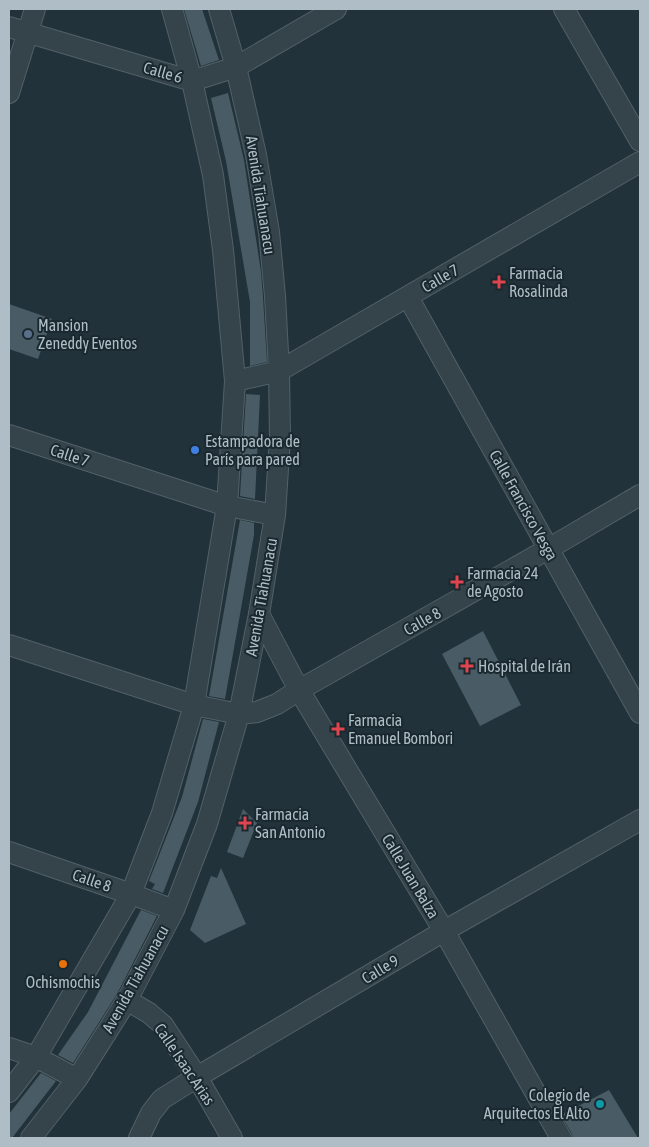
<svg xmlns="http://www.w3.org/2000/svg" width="649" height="1147" font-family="'Asap Condensed',sans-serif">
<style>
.building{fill:#495c65}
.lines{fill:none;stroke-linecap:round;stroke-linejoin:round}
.minor-casing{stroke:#526168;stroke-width:22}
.minor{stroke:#35434a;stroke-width:20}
.health-dot{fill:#e0444e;stroke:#1a282f;stroke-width:2}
.service-dot{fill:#5c6f8a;stroke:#1a282f;stroke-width:2}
.shop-dot{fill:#3f7fe0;stroke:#1a282f;stroke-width:2}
.food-dot{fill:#e8710a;stroke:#1a282f;stroke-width:2}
.culture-dot{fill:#0f9aa8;stroke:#1a282f;stroke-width:2}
.labels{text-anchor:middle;stroke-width:4;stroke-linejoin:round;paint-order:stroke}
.street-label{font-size:16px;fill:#afbec6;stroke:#1a282f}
.poi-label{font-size:16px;fill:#afbec6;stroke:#1a282f;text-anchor:start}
</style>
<rect width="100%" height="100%" fill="#21323a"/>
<path class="building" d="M184 9H202L219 60 201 66Z
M228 93 244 160 261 272 263 297 267 362 250 366V302L226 161 211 98Z
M9 304 52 319 38 359 9 349Z
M246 394 260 395 255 499 240 496Z
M240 520 254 523V535L225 699 209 696Z
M483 631 521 705 480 726 442 654Z
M203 719 219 722 198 802 163 893 152 889 155 884 149 881 182 797Z
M243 809 257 823 243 858 227 852Z
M221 868 246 924 205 943 190 930 211 876 217 878Z
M141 910 157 916 117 994 73 1063 58 1055 88 1012Z
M41 1073 56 1081 12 1138H9V1114Z
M609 1090 638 1138H573L571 1132 561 1115Z"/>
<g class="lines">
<g class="minor-casing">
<path id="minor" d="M564 9 640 141
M9 27 192 81 236 67 336 9
M9 93 35 9
M408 297 640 713
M235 381 279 371 640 162
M9 435 227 506 275 515
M259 614 299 690 444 931 561 1138
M9 645 194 705 239 714 257 712 277 704 299 690 548 549 640 495
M9 852 131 894 174 910
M127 1000 149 1013 163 1025 197 1077 232 1138
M9 1048 36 1057 77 1079
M9 1092 36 1057 131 894 162 813 194 705 227 506 235 381 223 250 213 175 192 81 172 9
M31 1138 77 1079 127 1000 174 910 207 824 239 714 259 614 275 515 280 438 279 371 275 296 269 232 256 155 236 67 219 9
M139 1138 151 1113 162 1099 197 1077 444 931 640 820"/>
</g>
<use href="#minor" class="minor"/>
</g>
<g class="health-dot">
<path d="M496.5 274.5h5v5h5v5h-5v5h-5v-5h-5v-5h5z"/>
<path d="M454.5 574.5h5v5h5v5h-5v5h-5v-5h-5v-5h5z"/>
<path d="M464.5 658.5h5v5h5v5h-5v5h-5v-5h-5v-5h5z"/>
<path d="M335.5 721.5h5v5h5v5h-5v5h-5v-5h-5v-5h5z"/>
<path d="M242.5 815.5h5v5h5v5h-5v5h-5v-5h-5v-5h5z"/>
</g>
<circle class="service-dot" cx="28" cy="334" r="5"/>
<circle class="shop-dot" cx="195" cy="450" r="5"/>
<circle class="food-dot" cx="63" cy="964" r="5"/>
<circle class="culture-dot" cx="600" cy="1104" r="5"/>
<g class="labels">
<g class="street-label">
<text transform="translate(163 72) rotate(16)" y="6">Calle 6</text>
<text transform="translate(261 195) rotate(81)" y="6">Avenida Tiahuanacu</text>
<text transform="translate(440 278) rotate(-30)" y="6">Calle 7</text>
<text transform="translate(70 455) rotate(18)" y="6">Calle 7</text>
<text transform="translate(524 505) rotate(61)" y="6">Calle Francisco Vesga</text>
<text transform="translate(261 597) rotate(-80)" y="6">Avenida Tiahuanacu</text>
<text transform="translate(422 621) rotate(-29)" y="6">Calle 8</text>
<text transform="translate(411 876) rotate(59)" y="6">Calle Juan Balza</text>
<text transform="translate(92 880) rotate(19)" y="6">Calle 8</text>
<text transform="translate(380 969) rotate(-31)" y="6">Calle 9</text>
<text transform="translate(135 979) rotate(-61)" y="6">Avenida Tiahuanacu</text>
<text transform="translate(185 1064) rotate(56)" y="6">Calle Isaac Arias</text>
</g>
<g class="poi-label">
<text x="509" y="279">Farmacia<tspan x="509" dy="18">Rosalinda</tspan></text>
<text x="38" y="331">Mansion<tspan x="38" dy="18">Zeneddy Eventos</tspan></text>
<text x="205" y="447">Estampadora de<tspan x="205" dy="18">París para pared</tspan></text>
<text x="467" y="579">Farmacia 24<tspan x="467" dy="18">de Agosto</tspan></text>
<text x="478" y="672">Hospital de Irán</text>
<text x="348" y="726">Farmacia<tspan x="348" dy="18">Emanuel Bombori</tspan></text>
<text x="255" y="820">Farmacia<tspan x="255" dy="18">San Antonio</tspan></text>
<text x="63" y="988" text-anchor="middle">Ochismochis</text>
<text x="590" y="1101" text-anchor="end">Colegio de<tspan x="590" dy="18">Arquitectos El Alto</tspan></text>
</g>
</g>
<rect width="649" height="1147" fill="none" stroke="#afbec6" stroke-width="20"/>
</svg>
